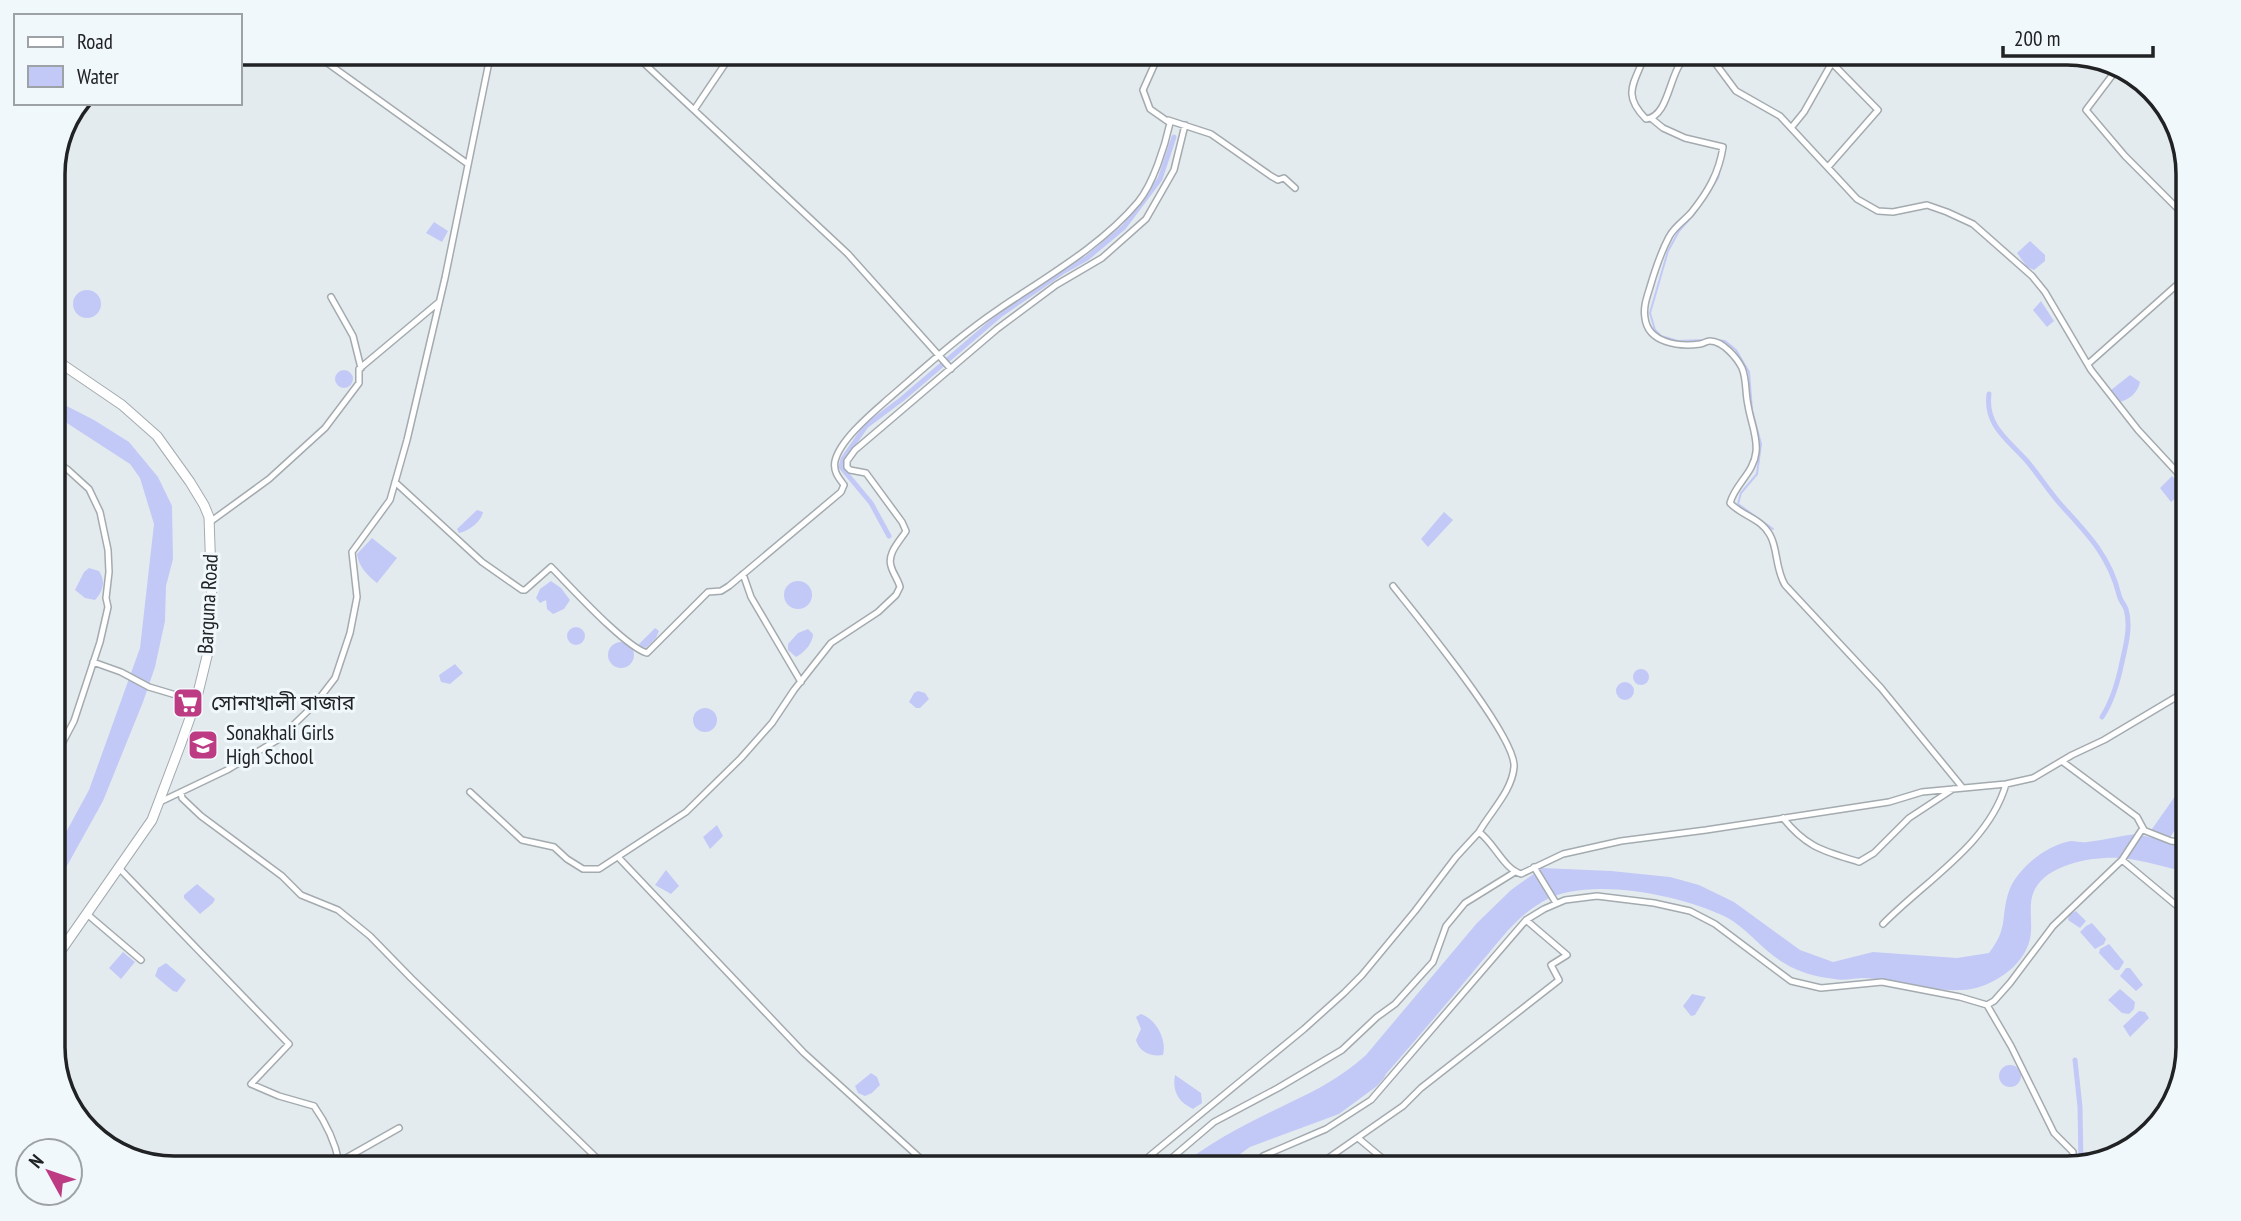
<svg xmlns="http://www.w3.org/2000/svg" width="2241" height="1221" font-family="'PT Sans Narrow','Noto Sans Bengali',sans-serif">
<style>
.water{fill:#c2c9f6}
.lines{fill:none;stroke-linecap:round;stroke-linejoin:round}
.stream{stroke:#c2c9f6;stroke-width:2}
.canal{stroke:#c2c9f6;stroke-width:5}
.minor-casing{stroke:#a4abaf;stroke-width:8}
.primary-casing{stroke:#a4abaf;stroke-width:11}
.minor{stroke:#fff;stroke-width:5}
.primary{stroke:#fff;stroke-width:9}
.labels{text-anchor:middle;stroke-width:6;stroke-linejoin:round;paint-order:stroke}
.street-label{font-size:21px;fill:#202224;stroke:#f1f8fc}
.poi-label{font-size:21px;fill:#202224;stroke:#f1f8fc;text-anchor:start}
.rim{fill:none;stroke:#202224;stroke-width:3.5}
</style>
<rect width="100%" height="100%" fill="#e4ebef"/>
<path class="water" d="M434 222 448 231 442 242 426 233Z
M2030 241 2045 255V261L2034 270 2027 267 2017 253Z
M73 304a14 14 0 1 1 28 0a14 14 0 1 1-28 0Z
M2041 301 2054 321 2047 327 2033 310Z
M335 379a9 9 0 1 1 18 0a9 9 0 1 1-18 0Z
M2130 375 2140 382C2138 392 2129 401 2118 402L2111 390Z
M53 399 94 420 129 442 158 477 172 506 173 559 166 586 165 621 155 667 143 702 103 801 53 891V856L89 790 140 648 154 524 140 478 130 464 53 414Z
M2172 476 2185 490 2171 502 2160 488Z
M477 510 483 512C481 522 469 531 459 533L457 529Z
M1444 512 1453 520 1428 547 1421 539Z
M372 538 397 558 377 583C367 575 359 567 357 554Z
M89 568 99 571C106 581 103 592 95 600L85 598 75 590 84 572Z
M784 595a14 14 0 1 1 28 0a14 14 0 1 1-28 0Z
M551 581 561 588 570 600 564 609 553 614 547 609 546 600 540 603 536 598 540 589Z
M567 636a9 9 0 1 1 18 0a9 9 0 1 1-18 0Z
M655 628 659 631 656 638 646 648 640 646 639 644Z
M808 629 813 634C813 643 804 653 796 657L788 650V644L798 633Z
M608 655a13 13 0 1 1 26 0a13 13 0 1 1-26 0Z
M455 664 463 673 450 684 441 682 439 675Z
M1633 677a8 8 0 1 1 16 0a8 8 0 1 1-16 0Z
M1616 691a9 9 0 1 1 18 0a9 9 0 1 1-18 0Z
M918 691 925 693 929 699 920 708H916L909 702 914 693Z
M693 720a12 12 0 1 1 24 0a12 12 0 1 1-24 0Z
M2181 791 2188 797V809L2171 836 2168 837 2153 832 2152 829 2178 792Z
M717 825 723 836 710 849 703 837Z
M2136 834 2188 846V872C2166 868 2144 860 2121 858 2095 856 2049 863 2035 889 2028 902 2032 917 2031 931 2030 959 2002 981 1976 988 1944 996 1899 980 1865 978 1855 978 1844 981 1834 979 1817 977 1798 972 1784 963 1763 951 1747 928 1726 917 1681 895 1586 875 1542 902 1514 919 1502 938 1482 961 1451 999 1418 1037 1386 1074L1384 1078 1377 1086 1339 1114 1250 1147 1220 1168H1178C1211 1141 1250 1122 1289 1103 1317 1090 1343 1076 1366 1055L1477 923 1511 890 1542 868 1611 871 1670 877 1699 885 1734 902 1800 950 1833 962 1873 952 1957 958 1989 953C2009 927 2000 918 2009 891 2017 868 2047 845 2071 841 2076 841 2082 843 2087 842 2104 840 2120 836 2136 834Z
M666 870 679 886 671 894 655 885Z
M197 884 215 899 213 903 200 914 184 898V895Z
M2076 911 2086 921 2080 928 2068 920 2069 915Z
M2092 923 2106 939 2104 944 2095 949 2080 932 2086 926Z
M2109 944 2124 962 2119 970H2115L2099 953 2100 949Z
M123 952 135 962 121 979 109 968Z
M166 963 186 980 177 992 173 991 155 976 158 968Z
M2126 968H2130L2143 985 2136 991 2120 976Z
M2120 989 2135 1002 2134 1009 2129 1014 2122 1013 2108 1000Z
M1692 994 1706 997 1695 1015 1691 1016 1683 1006Z
M2139 1011 2145 1012 2149 1018 2130 1037 2123 1026Z
M1141 1014C1156 1019 1167 1039 1163 1055 1151 1057 1139 1052 1136 1040L1141 1029 1136 1017Z
M1999 1076a11 11 0 1 1 22 0a11 11 0 1 1-22 0Z
M871 1073 877 1077 880 1085 872 1093 865 1096 858 1093 855 1086Z
M1175 1075 1201 1093 1202 1103 1193 1109C1178 1102 1172 1091 1175 1075Z"/>
<g class="lines">
<path class="stream" d="M1696 138 1724 146
M1706 340 1678 341 1661 336 1655 330 1650 313 1668 251 1679 231 1695 213 1718 178 1723 158
M1715 340 1725 341 1736 350 1749 372 1752 410 1761 444 1757 474 1741 493 1738 504 1773 529"/>
<path class="canal" d="M1989 394C1985 425 2007 439 2026 460 2039 475 2049 492 2062 506 2088 534 2110 557 2119 595 2120 600 2124 604 2126 609 2131 626 2126 645 2122 662 2118 682 2113 700 2102 717
M889 536 871 503 841 467 843 459 866 426 902 399 1000 315 1064 271 1087 258 1124 227 1160 179 1174 137
M2075 1060 2080 1107 2081 1165"/>
<g class="minor-casing">
<path id="minor" d="M312 52 468 164
M632 52 848 254 951 369
M1646 52C1636 82 1620 93 1646 119 1667 117 1669 80 1680 64 1683 59 1688 56 1693 52
M1707 52 1736 91 1780 116 1857 199 1878 211 1893 212 1927 205 1947 212 1973 224 2032 276 2045 292 2091 370 2138 430 2188 484
M2120 65 2086 110 2125 156 2188 219
M694 110 733 52
M1652 119 1663 128 1685 138 1723 147C1719 173 1708 192 1691 213 1684 221 1674 227 1669 237 1661 252 1655 270 1650 287 1647 297 1643 307 1645 318 1648 343 1679 347 1700 344 1705 343 1706 341 1710 341 1723 341 1737 358 1742 368 1747 380 1745 393 1748 405 1750 420 1758 437 1756 452 1754 473 1735 484 1730 503 1742 516 1761 518 1770 535 1778 549 1775 568 1785 585L1881 688 1962 787
M1168 120 1211 134 1271 176 1278 180 1284 178 1295 188
M1791 128 1804 112 1838 52
M1828 167 1878 110 1832 63
M331 297 353 336 361 368
M2088 364 2188 275
M53 460 67 469 89 489 100 512 108 550 109 572 106 598 108 607 100 642 74 721 53 761
M395 482 482 562 522 590H525L551 567C570 586 625 647 647 653L708 592 721 591 729 586 841 492 844 485C838 477 833 471 835 461 840 440 871 414 887 400 923 369 959 336 999 309 1046 277 1101 246 1138 202 1153 184 1165 146 1170 123L1150 109 1143 90 1160 52
M210 522 269 479 325 428 359 383V369L439 302
M743 574 751 597 801 682
M1393 586C1415 614 1517 737 1514 767 1512 791 1491 811 1479 832
M93 662 121 672 149 687 196 701
M2063 762 2137 817 2144 830
M181 792 182 798 201 816 282 876 301 895 338 910 370 936 411 978 607 1168
M470 792 522 840 554 847 567 859 583 869H599L686 812 741 758 772 723 794 690 831 643 878 612 896 595 900 587C898 579 893 574 891 566 887 553 900 541 906 531L902 522 866 473 850 470 847 467V461L855 450 997 329 1056 285 1102 258 1146 219 1174 170 1185 125
M160 802 227 770 279 739 315 704 335 678 350 633 357 597 352 552 390 500 407 440 445 278 491 52
M1783 818C1807 848 1824 851 1859 862L1874 853 1909 818 1953 789
M618 857 804 1053 931 1168
M2122 860 2188 915
M1534 867 1556 903
M119 868 289 1044 251 1084 279 1096 314 1106C326 1123 335 1142 339 1162L399 1128
M87 914 141 960
M1883 924C1925 881 1989 844 2006 784
M1987 1005 2011 1046 2054 1133 2073 1152 2074 1167
M1358 1138 1394 1168
M1135 1168 1304 1029 1344 993 1362 975 1415 911 1456 857 1479 832C1495 844 1503 868 1521 874L1563 854 1621 841 1706 830 1889 802 1922 792 2006 784 2033 778 2072 755 2104 740 2188 690
M1160 1168 1214 1122 1278 1088 1342 1050 1377 1017 1395 1004 1433 962 1446 926 1465 903 1515 872
M1260 1168 1258 1164 1263 1156 1326 1129 1371 1100 1526 920 1544 909 1565 900 1597 896 1654 903 1690 911 1715 924 1791 981 1821 988 1882 982 1960 997 1987 1005 1994 1001 2010 983 2053 926 2122 860 2141 831 2143 830 2171 841 2188 843
M1314 1168 1403 1106 1421 1088 1559 980 1551 965 1567 955 1526 920"/>
</g>
<g class="primary-casing">
<path id="primary" d="M53 358 122 405 157 436 190 482 204 505 209 517 212 604 209 648 196 701 180 746 152 820 53 962"/>
</g>
<use href="#minor" class="minor"/>
<use href="#primary" class="primary"/>
</g>
<defs>
<g id="supermarket-square" transform="scale(1.575)"><rect x="-9" y="-9" width="18" height="18" rx="4" fill="#bd3b83" stroke="#f1f8fc"/><path d="M-6-5.5h2.5l.6 2H6L4.5 2H-2.5L-4.4-4H-6ZM-1.5 3.2a1.3 1.3 0 1 0 .1 0ZM3 3.2a1.3 1.3 0 1 0 .1 0Z" fill="#fff"/></g>
<g id="university-square" transform="scale(1.575)"><rect x="-9" y="-9" width="18" height="18" rx="4" fill="#bd3b83" stroke="#f1f8fc"/><path d="M0-5L7-2L0 1L-7-2ZM-4 1L0 2.5L4 1V4Q0 6-4 4Z" fill="#fff"/></g>
</defs>
<g fill-rule="evenodd">
<use href="#supermarket-square" x="188" y="703"/>
<use href="#university-square" x="203" y="745"/>
</g>
<g class="labels">
<g class="street-label">
<text transform="translate(208 604) rotate(-87)" y="7">Barguna Road</text>
</g>
<g class="poi-label">
<text x="211" y="710">সোনাখালী বাজার</text>
<text x="226" y="740">Sonakhali Girls<tspan x="226" dy="24">High School</tspan></text>
</g>
</g>
<path d="M0 0H2241V1221H0ZM174 65H2067A109 109 0 0 1 2176 174V1047A109 109 0 0 1 2067 1156H174A109 109 0 0 1 65 1047V174A109 109 0 0 1 174 65Z" fill="#f1f8fc" fill-rule="evenodd"/>
<path class="rim" d="M174 65H2067A109 109 0 0 1 2176 174V1047A109 109 0 0 1 2067 1156H174A109 109 0 0 1 65 1047V174A109 109 0 0 1 174 65Z"/>
<rect x="14" y="14" width="228" height="91" fill="#f1f8fc" stroke="#9da2a6" stroke-width="2"/>
<rect x="28" y="37" width="35" height="10" fill="#ffffff" stroke="#9da2a6" stroke-width="2"/>
<text x="77" y="49" font-size="21" fill="#202224">Road</text>
<rect x="28" y="66" width="35" height="21" fill="#c2c9f6" stroke="#9da2a6" stroke-width="2"/>
<text x="77" y="84" font-size="21" fill="#202224">Water</text>
<g transform="translate(49 1172) rotate(310)"><circle r="33" fill="#f1f8fc" stroke="#9da2a6" stroke-width="2"/>
<path d="M0-5L12 26L0 18L-12 26Z" fill="#bd3b83"/>
<text y="-10" font-size="19" font-weight="bold" text-anchor="middle" fill="#202224">N</text>
</g>
<path d="M2003 46v10h150v-10" fill="none" stroke="#202224" stroke-width="3.5"/>
<text x="2014" y="46" font-size="21" fill="#202224" stroke="#f1f8fc" stroke-width="5" paint-order="stroke">200 m</text>
</svg>
